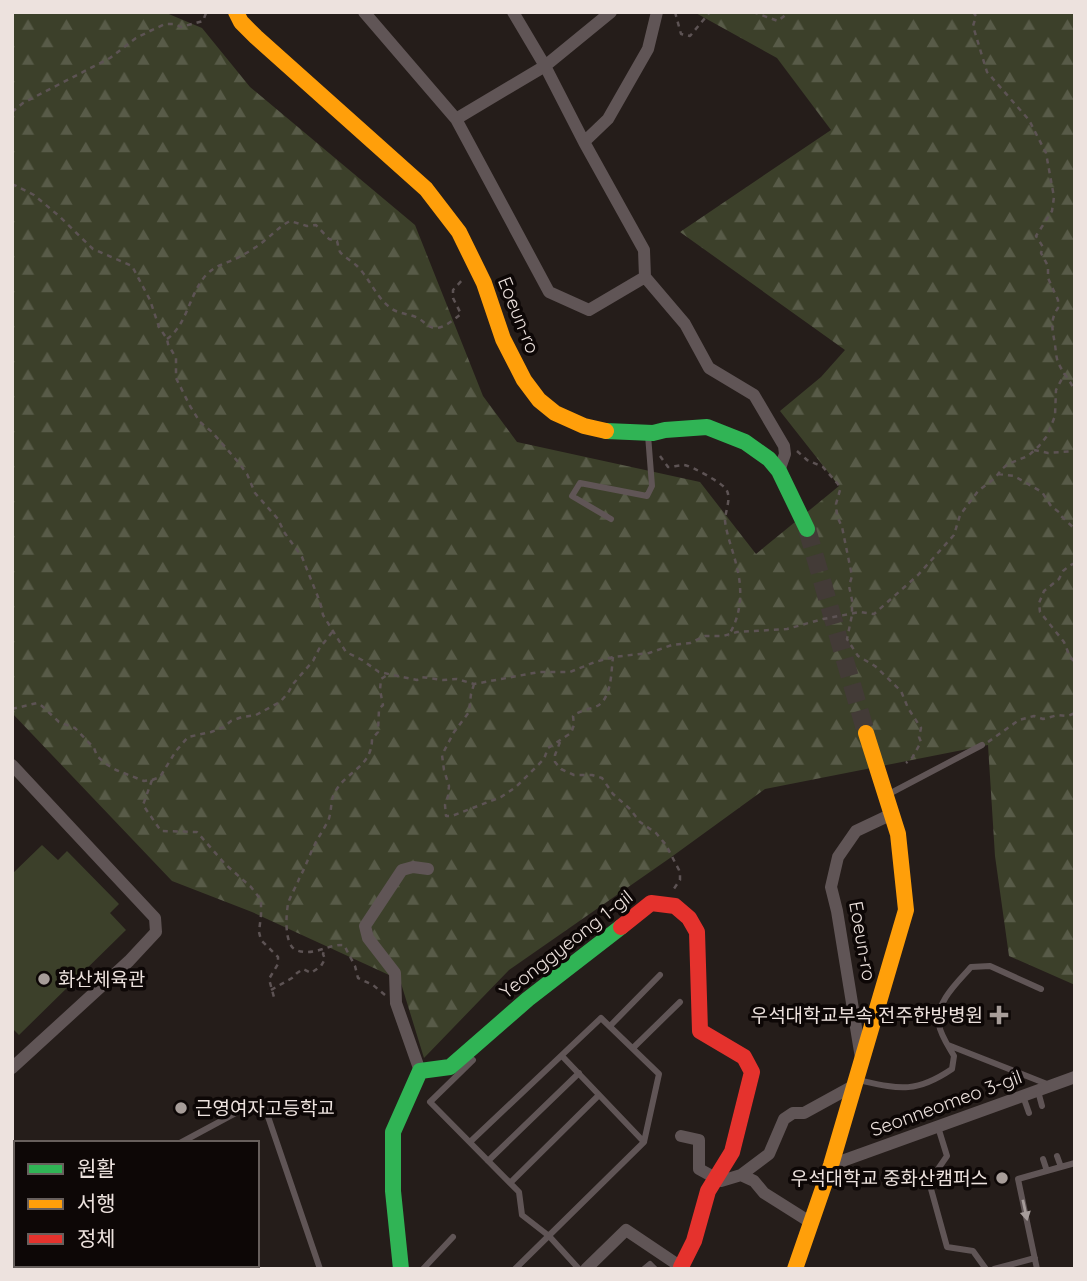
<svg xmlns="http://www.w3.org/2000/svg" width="1087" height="1281" font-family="Quicksand,'Noto Sans KR',sans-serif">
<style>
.forest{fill:url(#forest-firs)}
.pitch{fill:#3c402a}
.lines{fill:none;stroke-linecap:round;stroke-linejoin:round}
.secondary-tunnel{stroke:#433b37;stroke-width:18;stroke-dasharray:18 9;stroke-linecap:butt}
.path{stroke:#5d5354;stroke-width:2.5;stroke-dasharray:5 5;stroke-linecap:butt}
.lane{stroke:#605556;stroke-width:6}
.street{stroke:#605556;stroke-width:12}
.fast{stroke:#30b455;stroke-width:16}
.slow{stroke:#ff9f0a;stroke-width:16}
.jam{stroke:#e5322d;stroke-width:16}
.oneway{fill:#a69c9a}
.poi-dot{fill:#a79d99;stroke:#0d0706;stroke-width:2.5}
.labels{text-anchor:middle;stroke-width:7;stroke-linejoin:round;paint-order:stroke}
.street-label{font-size:19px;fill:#ede2de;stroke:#0d0706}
.poi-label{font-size:19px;fill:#ede2de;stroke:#0d0706;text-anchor:start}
</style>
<defs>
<pattern id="forest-firs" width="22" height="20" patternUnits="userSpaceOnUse" patternTransform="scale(1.75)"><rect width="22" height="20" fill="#3c402a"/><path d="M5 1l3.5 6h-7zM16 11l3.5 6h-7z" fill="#585b48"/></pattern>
</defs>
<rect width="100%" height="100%" fill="#251d1a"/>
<path class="forest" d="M12 12H164L202 28 250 87 415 225 483 396 517 442 700 482 756 554 839 486 780 411 821 377 845 350 680 232 831 130 777 58 694 12H1075V985L1009 956 995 856 988 745 765 789 670 858 509 970 424 1058 400 980 252 912 172 881 12 713Z"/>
<path class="pitch" d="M42 845 58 860 67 851 119 904 110 913 126 930 19 1035 12 1028V874Z"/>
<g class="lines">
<path class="secondary-tunnel" d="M807 529 866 733"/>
<path class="path" d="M675 12 681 34 690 36 710 12
M753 12 778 21 789 12
M973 12 976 16 973 26 987 72 1029 120 1046 153 1054 197 1052 211 1036 236 1043 247 1041 253 1048 266V278L1058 300V308C1049 321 1053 331 1055 345 1056 351 1056 357 1058 362 1062 372 1070 380 1075 391
M12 112 23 103 110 58 136 38 150 31 165 24H175L181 27 203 21 206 13 208 12
M12 184 34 195 59 216 93 249 132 266 150 300 159 327 167 339 168 344 176 358V378L190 406 200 422 212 432 239 463 247 474 255 493 278 519 284 532 302 557 320 602 323 615 346 652 362 660 379 672 417 680 421 677 443 680 457 679 474 684 539 672H570L595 662 613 657 649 653 672 645 690 643 705 636H723L737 632 787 629 823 619 860 612 874 614 918 575 954 535 960 515 978 491 995 478 1002 469 1008 464 1028 456 1039 446 1047 436 1055 416 1056 390 1065 373
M167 339C188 324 189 293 207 274 217 264 229 263 241 256 248 252 257 247 264 241 273 234 280 226 290 221L307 226 316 225 329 239 337 241C338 244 338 248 340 252 344 257 352 261 357 266 371 280 376 298 392 309 400 314 410 314 418 318 425 322 429 329 437 328 446 327 454 319 461 314L453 298V290L464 278
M1034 450 1048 453 1075 451
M797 451 807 460 823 467 838 484 840 490 836 504 837 516 842 527 852 576 849 586 852 600V615L847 639 858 656 875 666 901 691 908 708 921 728 919 737 921 742 912 758 906 763
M660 456 668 467C673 467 680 465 684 465 692 466 722 483 726 489 732 498 725 511 725 521 727 537 734 553 737 568 743 591 741 617 728 636
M998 474 1014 476 1042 492 1051 506 1060 513 1061 516 1075 529
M1075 563 1069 566 1063 571 1059 579 1044 591 1039 603 1040 612 1064 642 1070 657 1075 662
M474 684 471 694 469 712 454 732 442 755 444 770 449 786 448 796 445 805 446 816H452L501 797 516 787 544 759 548 748 571 733 574 725 573 716C582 709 593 709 599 705 612 695 611 672 613 657
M12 709 37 703 42 706 59 722 75 728 94 748 97 756 106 764 116 770 144 781 152 780 160 777 176 751 188 737 211 732 224 727 231 721 242 717 256 715 280 702 288 693 293 684 313 661 319 649 333 631
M560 742 555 755V762L561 769 574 775H592L602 778 613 794 630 809 640 822 656 833 666 845 679 870 680 875V880L673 890
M988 742 1019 720 1034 716 1043 719 1058 715 1068 716 1075 713
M152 780 143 805 161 831 197 832 225 864 251 887 261 900V915L259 932 261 940 278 957V964L269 979 275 1001
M271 990 292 978 297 973 303 969 311 973 321 966 325 959 323 954 325 949
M385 995 373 985 358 978 355 966 344 945C328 944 313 957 296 950 284 945 286 915 288 904 290 896 296 887 299 879 305 868 309 856 315 844 319 836 324 829 328 821 332 812 330 803 334 794 345 771 372 768 372 739L378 732 379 709 383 705 380 690 381 679 387 675"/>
<path class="lane" d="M611 519 572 496 580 483 647 496 652 486 648 435
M887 795 982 745
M610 1026 660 975
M948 1045 1047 1084
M633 1048 680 1002
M562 1056 644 1142
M473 1060 430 1102 519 1192 522 1215 549 1236 579 1269
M858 1080C899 1089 915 1094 952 1069L954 1056C949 1047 941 1036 939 1025 935 1002 958 982 971 967L990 966 1041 989
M1038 1091 1042 1106
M1023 1096 1029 1113
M938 1127 947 1156 938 1169 931 1189 947 1247 973 1251 986 1269
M470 1142 601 1018 659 1074 644 1142 515 1269
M180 1143 262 1099 320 1269
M1057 1156 1061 1167
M1043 1159 1047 1171
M488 1161 579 1073
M510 1183 599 1095
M423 1269 453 1237
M644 1269 650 1264 655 1269
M994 1269 1035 1258
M1037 1269 1018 1179 1075 1163"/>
<path class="street" d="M364 12 456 119 549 292 589 310 645 277
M513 12 545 66 584 142 644 250 645 277 685 324 709 368 754 395 784 446 785 454 779 471
M456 119 545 66 611 12
M584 142 608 119 648 49 657 12
M12 765 155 918 156 932 129 961 12 1068
M861 1058 837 911 831 887 838 857 856 831 892 814
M420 1071 396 1003 395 973 368 938 365 926 402 870 413 867 428 869
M681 1136 699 1140V1169L721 1181 741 1175 754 1181 764 1193 810 1222
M831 1165 1075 1077
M741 1175 769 1154 784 1119 793 1113H804L855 1085
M586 1269 626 1230 684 1269"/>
<path class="fast" d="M606 431 653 433 665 430 707 427 745 442 769 459 779 471 807 529
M401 1269 393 1191V1132L420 1071 450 1067 528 999 621 927"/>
<path class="slow" d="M236 12 241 22 256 37 426 189 459 232 484 283 503 339 524 380 539 400 555 413 584 426 606 431
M795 1269 831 1165 906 910 898 834 866 733"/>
<path class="jam" d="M621 927 651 903 675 906 689 918 697 932 700 1031 744 1057 752 1072 732 1152 708 1191 694 1241 681 1267"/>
</g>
<defs><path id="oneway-solid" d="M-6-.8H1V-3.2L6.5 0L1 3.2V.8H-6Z" transform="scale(1.75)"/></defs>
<use class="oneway" href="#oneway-solid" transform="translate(1025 1210) rotate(78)"/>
<g class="poi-dot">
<circle cx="44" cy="979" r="7"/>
<path d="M995.5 1004.5h7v7h7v7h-7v7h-7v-7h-7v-7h7z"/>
<circle cx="181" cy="1108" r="7"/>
<circle cx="1002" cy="1178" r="7"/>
</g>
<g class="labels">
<g class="street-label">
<text transform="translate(519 315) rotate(68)" y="7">Eoeun-ro</text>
<text transform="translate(863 941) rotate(80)" y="7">Eoeun-ro</text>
<text transform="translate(566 944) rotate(-38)" y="7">Yeonggyeong 1-gil</text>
<text transform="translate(946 1103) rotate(-20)" y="7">Seonneomeo 3-gil</text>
</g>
<g class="poi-label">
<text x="58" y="986">화산체육관</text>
<text x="983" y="1022" text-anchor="end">우석대학교부속 전주한방병원</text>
<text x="195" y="1115">근영여자고등학교</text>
<text x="988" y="1185" text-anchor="end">우석대학교 중화산캠퍼스</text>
</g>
</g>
<rect width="1087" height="1281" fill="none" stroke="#ede2de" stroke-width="28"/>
<rect x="14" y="1141" width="245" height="126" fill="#0d0706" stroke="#675f5c" stroke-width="2"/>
<rect x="28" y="1164" width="35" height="10" fill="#30b455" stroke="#675f5c" stroke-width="2"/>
<text x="77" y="1176" font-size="21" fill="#ede2de">원활</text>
<rect x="28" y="1199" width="35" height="10" fill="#ff9f0a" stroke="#675f5c" stroke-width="2"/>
<text x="77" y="1211" font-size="21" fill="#ede2de">서행</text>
<rect x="28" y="1234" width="35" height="10" fill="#e5322d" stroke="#675f5c" stroke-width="2"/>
<text x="77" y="1246" font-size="21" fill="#ede2de">정체</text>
</svg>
